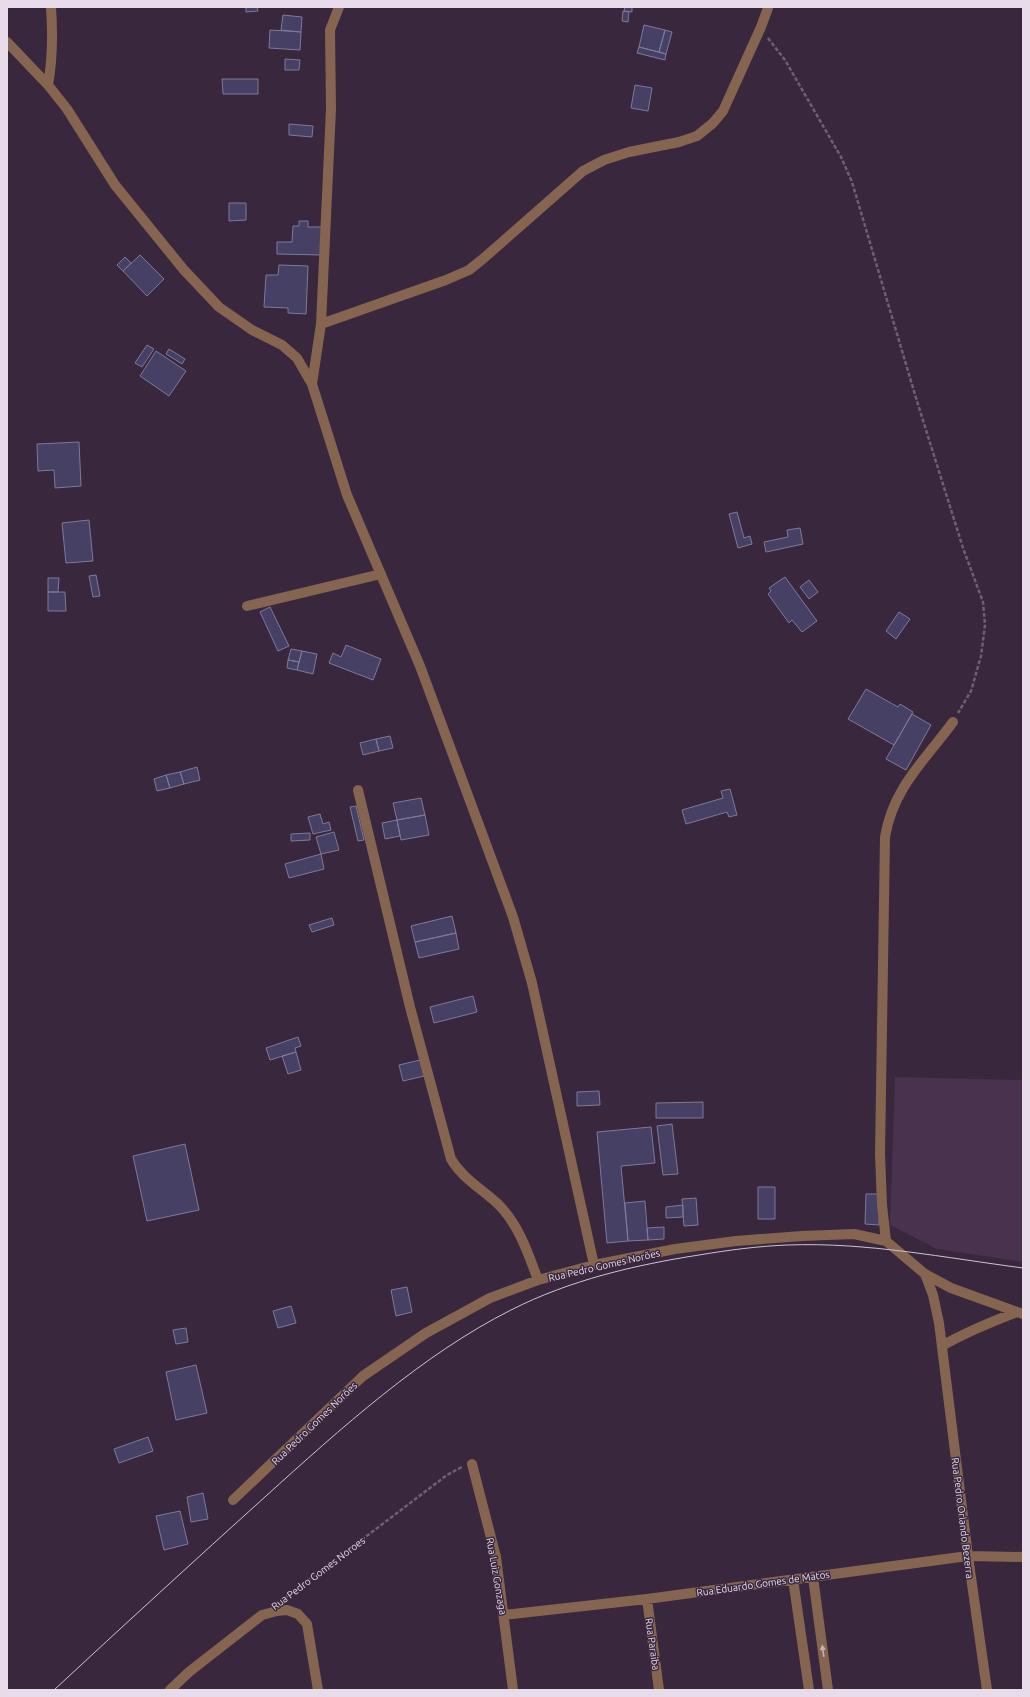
<svg xmlns="http://www.w3.org/2000/svg" width="1030" height="1697" font-family="Ubuntu,sans-serif">
<style>
.built{fill:#48324e}
.building{fill:#464164;stroke:#7d7a99}
.lines{fill:none;stroke-linecap:round;stroke-linejoin:round}
.path{stroke:#6f5f74;stroke-width:2.5;stroke-dasharray:4 2;stroke-linecap:butt}
.street{stroke:#85654f;stroke-width:10}
.tram{stroke:#cfc2d2;stroke-width:1}
.oneway{fill:#c5b2b4}
.labels{text-anchor:middle;stroke-width:3;stroke-linejoin:round;paint-order:stroke}
.street-label{font-size:10px;fill:#e8dceb;stroke:#39273e}
</style>
<rect width="100%" height="100%" fill="#39273e"/>
<path class="built" d="M895 1077 1023 1080V1262L937 1249 890 1225Z"/>
<path class="building" d="M246 7H257L258 11 246 12Z
M625 7H632V12L624 11Z
M623 11 629 12 628 22 622 21Z
M283 15 302 17 301 32 281 30Z
M644 25 665 30 659 52 639 47Z
M270 30 301 32 300 50 269 48Z
M665 30 672 32 666 54 659 52Z
M639 47 666 54 665 60 637 53Z
M285 59 300 60 299 70H285Z
M222 79H258V94H223Z
M635 85 652 88 648 111 631 108Z
M289 124 313 126 312 137 289 135Z
M229 203H246V220L229 221Z
M299 221H308V227H323L322 255 277 254V242H292L293 226H299Z
M140 255 164 279 147 296 123 271Z
M125 257 131 263 123 271 117 265Z
M279 265 308 266 306 314 288 313V308L264 307 266 275H278Z
M147 345 154 349 142 367 135 363Z
M169 349 185 359 182 364 166 354Z
M156 351 186 371 169 396 140 376Z
M79 442 81 486 55 488 54 470 38 471 37 444Z
M737 512 744 538 750 536 752 544 738 548 729 514Z
M89 520 93 561 66 563 62 523Z
M800 528 803 544 766 552 764 542 788 537 787 530Z
M96 575 100 596 93 597 89 576Z
M785 577 817 621 802 632 792 620 789 623 768 594 771 591 769 588Z
M48 578H59L58 592H48Z
M809 580 818 592 809 599 800 587Z
M48 592H65L66 611H48Z
M270 607 289 646 278 651 260 612Z
M899 612 910 619 896 639 886 631Z
M346 645 381 659 373 680 329 663 333 653 341 657Z
M291 649 302 651 299 662 288 660Z
M302 651 317 654 313 674 297 670Z
M288 660 299 662 297 670 287 668Z
M866 689 898 707 900 704 913 712 894 745 848 719Z
M912 714 931 725 906 770 886 759Z
M390 736 393 748 379 751 376 739Z
M376 739 379 751 363 755 360 743Z
M197 767 200 780 184 784 180 772Z
M180 772 184 784 170 788 166 775Z
M166 775 170 788 157 791 154 779Z
M730 789 737 815 729 817 727 812 686 824 682 810 723 798 721 791Z
M421 798 425 815 397 820 393 803Z
M356 806 364 840 358 841 350 807Z
M320 814 323 824 329 822 331 830 313 834 308 817Z
M425 815 429 835 401 840 397 820Z
M397 820 400 836 385 839 382 823Z
M334 832 339 850 321 854 316 837Z
M310 833V840L291 841V834Z
M321 854 324 869 289 878 285 864Z
M452 916 456 933 415 942 411 926Z
M332 918 334 925 312 932 309 925Z
M456 933 459 949 419 958 415 942Z
M473 996 477 1012 434 1023 430 1007Z
M298 1037 301 1046 295 1048 296 1052 270 1060 266 1048Z
M296 1052 301 1070 288 1074 282 1056Z
M420 1060 424 1076 403 1081 399 1065Z
M599 1091 600 1105 577 1106V1092Z
M703 1102V1118H656V1103Z
M672 1124 678 1174 663 1175 657 1126Z
M651 1127 655 1163 621 1166 628 1241 607 1243 597 1132Z
M185 1144 199 1210 147 1221 133 1156Z
M758 1187H775V1219H758Z
M866 1194H880L879 1225 865 1224Z
M696 1198 698 1225 684 1226 682 1199Z
M645 1201 648 1240 628 1241 625 1203Z
M683 1205V1217L666 1218V1207Z
M664 1227V1239L648 1240 647 1228Z
M407 1287 412 1312 396 1316 391 1290Z
M291 1306 296 1323 278 1328 273 1311Z
M186 1328 188 1342 176 1344 173 1330Z
M196 1365 207 1413 176 1420 166 1372Z
M148 1437 153 1451 119 1463 114 1449Z
M203 1493 208 1519 191 1522 187 1497Z
M180 1511 188 1544 164 1550 156 1516Z"/>
<g class="lines">
<path class="path" d="M768 38 785 60 841 157 852 182 916 398 963 548 983 602 985 625 981 656 971 691 958 713
M285 1598 447 1475 462 1467"/>
<path class="street" d="M7 42 48 85 67 109 115 185 184 270 219 307 252 330 282 345 297 358 312 384 347 495 420 666 513 917 532 983 594 1265
M48 85C53 57 53 35 51 7
M321 324 446 280 469 270 484 258 583 171 604 160 629 152 679 142 697 136 713 123 723 111 761 27 768 8
M312 384 321 324 331 109 330 30 339 7
M247 606 381 574
M358 790 410 1007 451 1159C462 1178 482 1189 498 1204 519 1225 528 1253 538 1280
M886 1241 882 1205 880 1154 885 837C893 788 925 760 953 722
M925 1274 933 1295 939 1323 968 1556 987 1690
M942 1346C966 1332 991 1322 1017 1312
M472 1464 496 1557 513 1690
M233 1500 363 1376 426 1333 490 1298 538 1280 594 1265 675 1249 736 1241 802 1236 854 1234 886 1241 925 1274 951 1288 1023 1314
M813 1577 828 1690
M793 1579 809 1690
M647 1599 659 1690
M504 1615 647 1599 968 1556 1023 1557
M170 1690 189 1672 262 1615 277 1611 287 1610 298 1614 307 1624 318 1690"/>
<path class="tram" d="M54 1690C124 1625 195 1560 266 1496 339 1430 423 1354 511 1310 570 1280 635 1265 699 1255 729 1250 759 1246 788 1245 867 1242 946 1258 1023 1268"/>
</g>
<defs><path id="oneway-solid" d="M-6-.8H1V-3.2L6.5 0L1 3.2V.8H-6Z"/></defs>
<use class="oneway" href="#oneway-solid" transform="translate(823 1651) rotate(-98)"/>
<g class="labels">
<g class="street-label">
<text transform="translate(604 1265) rotate(-13)" y="4">Rua Pedro Gomes Norões</text>
<text transform="translate(314 1423) rotate(-44)" y="4">Rua Pedro Gomes Norões</text>
<text transform="translate(963 1518) rotate(83)" y="4">Rua Pedro Orlando Bezerra</text>
<text transform="translate(318 1573) rotate(-37)" y="4">Rua Pedro Gomes Noroes</text>
<text transform="translate(497 1576) rotate(80)" y="4">Rua Luiz Gonzaga</text>
<text transform="translate(763 1583) rotate(-8)" y="4">Rua Eduardo Gomes de Matos</text>
<text transform="translate(653 1644) rotate(82)" y="4">Rua Paraiba</text>
</g>
</g>
<rect width="1030" height="1697" fill="none" stroke="#e8dceb" stroke-width="16"/>
</svg>
